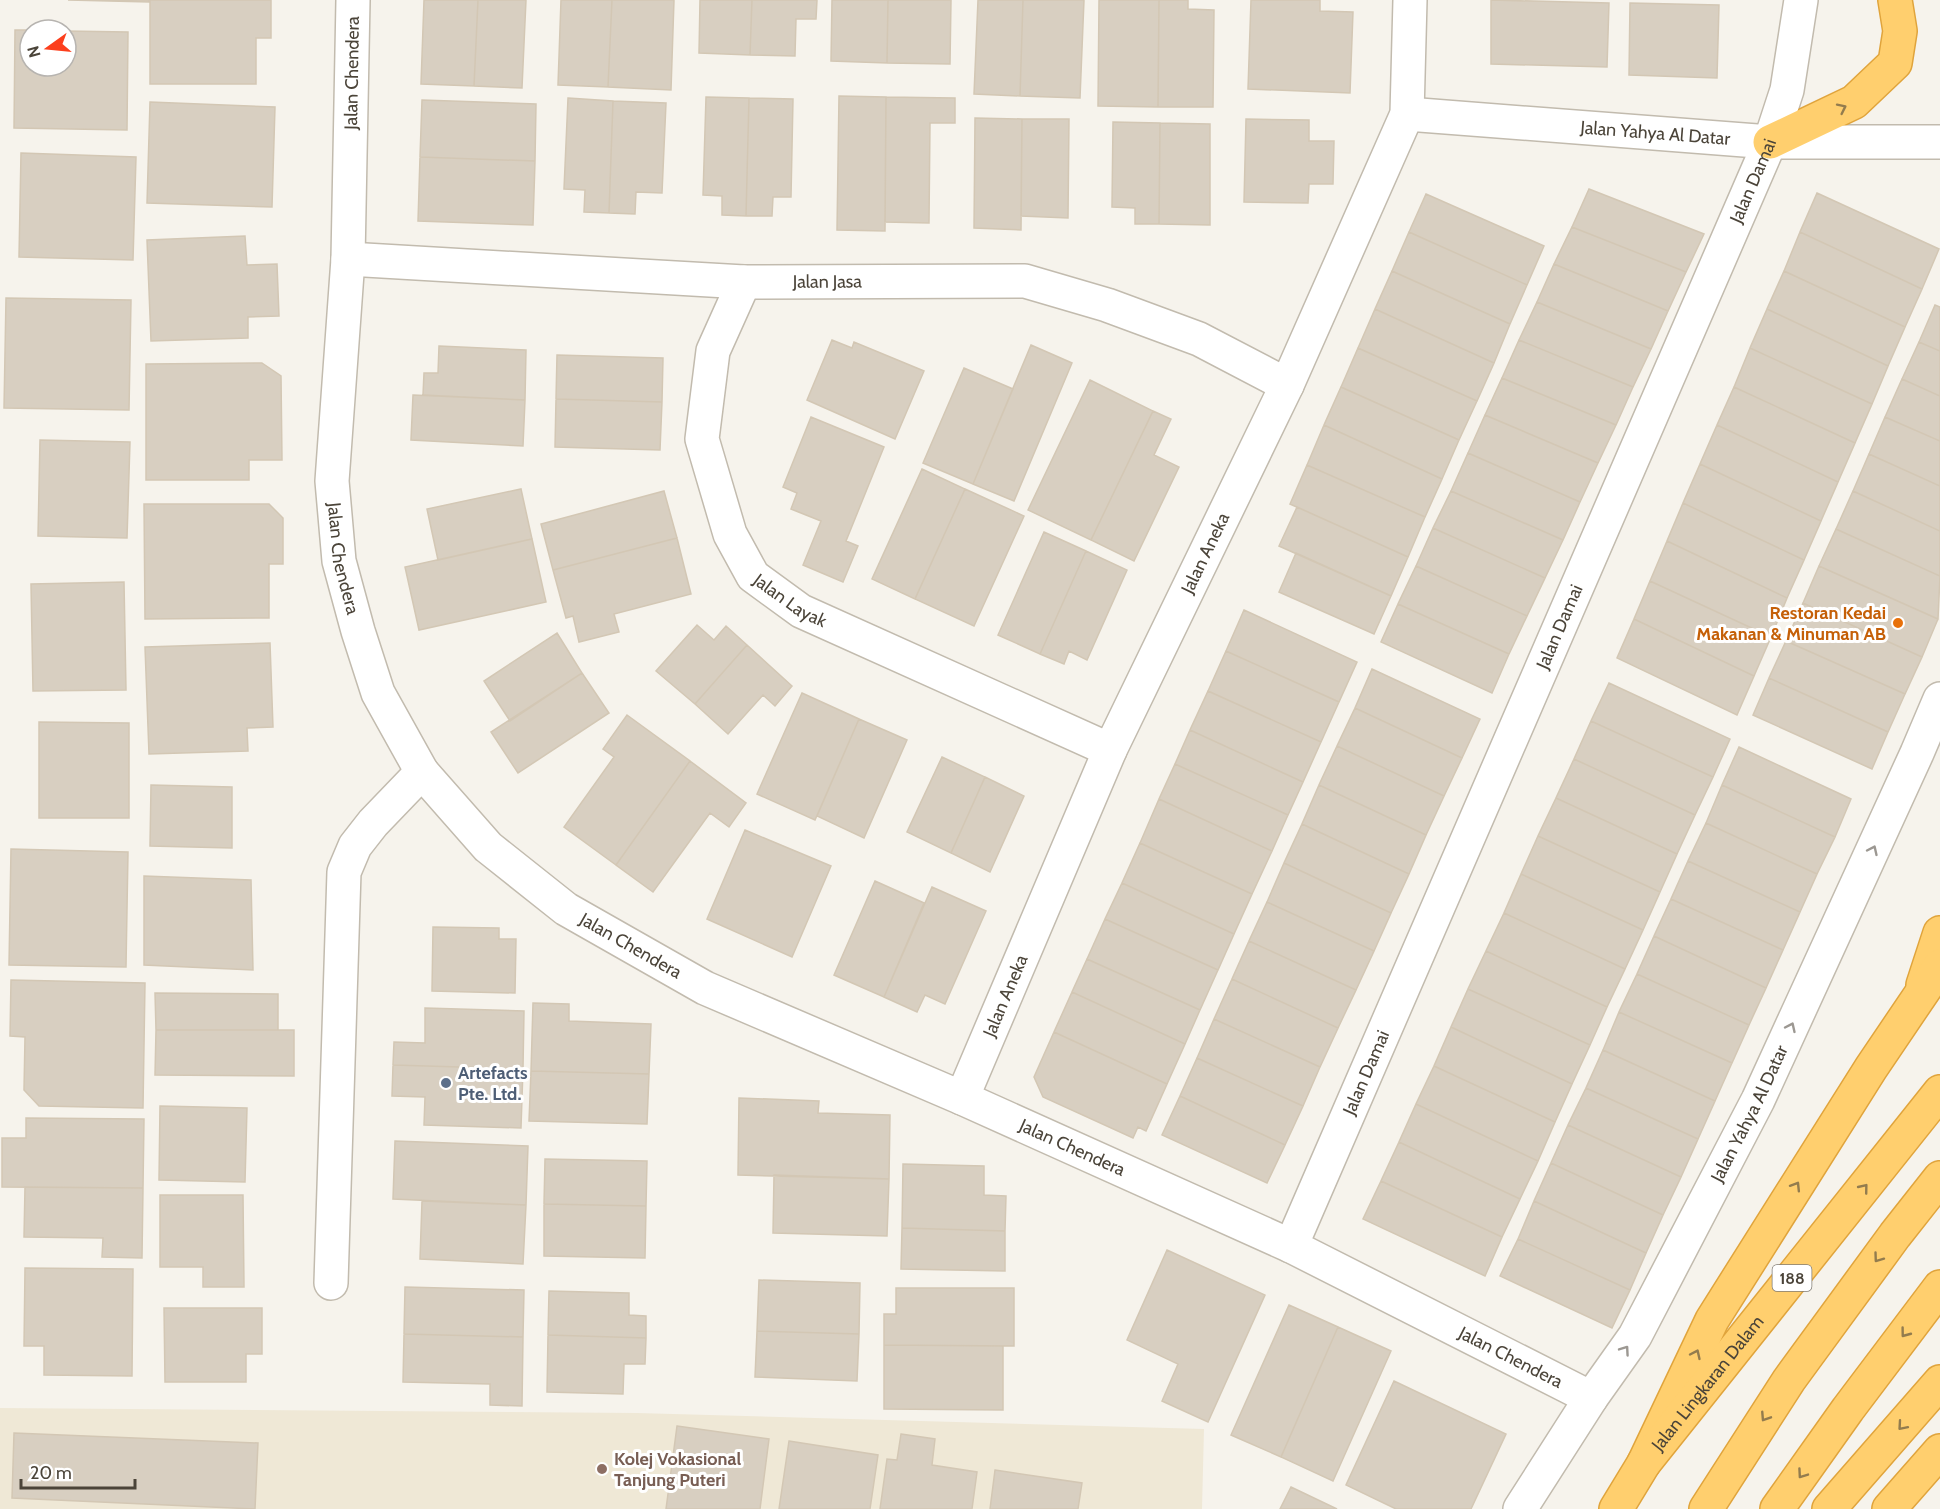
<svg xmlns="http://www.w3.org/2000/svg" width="1940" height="1509" font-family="Cabin,sans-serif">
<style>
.education{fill:#efe8d6}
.building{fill:#d8cfc1;stroke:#d3c7b4;stroke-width:1.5}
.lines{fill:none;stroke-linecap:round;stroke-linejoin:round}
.minor-casing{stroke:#c2bbae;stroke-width:36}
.highway-casing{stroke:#e0a43c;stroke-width:36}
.minor{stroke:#fff;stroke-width:33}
.highway{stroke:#ffcf6e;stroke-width:33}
.oneway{stroke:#937c4e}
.oneway2{stroke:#9c9892}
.food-dot{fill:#e8710a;stroke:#fff;stroke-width:2}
.service-dot{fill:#5c6f8a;stroke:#fff;stroke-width:2}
.education-dot{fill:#8d6e63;stroke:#fff;stroke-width:2}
.labels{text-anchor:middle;stroke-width:6;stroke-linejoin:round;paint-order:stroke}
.shield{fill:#fff;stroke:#817c74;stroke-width:1.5}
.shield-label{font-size:16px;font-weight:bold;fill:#4b4439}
.street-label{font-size:18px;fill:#4b4439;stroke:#fff}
.food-label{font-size:18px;font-weight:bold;fill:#c56008;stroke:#fff;text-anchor:end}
.service-label{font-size:18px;font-weight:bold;fill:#4e5e75;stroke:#fff;text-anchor:start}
.education-label{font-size:18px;font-weight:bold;fill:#785e54;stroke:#fff;text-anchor:start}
</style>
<rect width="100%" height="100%" fill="#f6f3ec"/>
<path class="education" d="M0 1408 637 1413 1204 1429 1202 1509H0Z"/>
<path class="building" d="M68 0H149V2Z
M150 0H271V38H256V84H150Z
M424 0H478L474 86 421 84Z
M478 0H526L522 88 474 86Z
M561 0H612L608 87 558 85Z
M612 0H674L671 90 608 87Z
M700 0H752L750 55 699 53Z
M752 0H817L816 19H796L795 56 750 55Z
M832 0H888L887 63 831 61Z
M888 0H951L950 64 887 63Z
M978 0H1023L1020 96 974 94Z
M1023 0H1084L1080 98 1020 96Z
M1099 0H1159L1158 107 1098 106Z
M1159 0H1188V9L1214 10 1213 107H1158Z
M1251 0H1320V11L1353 12 1350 93 1248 89Z
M1491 0 1609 3 1607 67 1491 64Z
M1630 3 1719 5 1717 78 1629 75Z
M15 30H30V66H66V31L128 32 127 130 14 128Z
M839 96 886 97 885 231 837 230Z
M706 97 749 98 746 216 722 215V196L703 195Z
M886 97 955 98V123H930L929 223 885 222Z
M568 98 613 101 609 213 584 212 585 190 564 189Z
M749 98 793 99 791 197H773L772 216H746Z
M422 100 536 104 535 161 420 157Z
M613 101 666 103 662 193 636 192 635 214 609 213Z
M150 102 275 107 272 207 147 203Z
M975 118 1022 119 1021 230 974 228Z
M1022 119H1069L1068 218 1021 216Z
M1246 119 1309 120V141H1334L1333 184H1309L1308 203 1244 202Z
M1113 122 1160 123 1159 224H1135V208L1112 207Z
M1160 123 1210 124V225L1159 224Z
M21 153 136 157 133 260 19 257Z
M420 157 535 161 533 225 418 221Z
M1589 189 1704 234 1686 272 1572 227Z
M1817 193 1939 249 1922 289 1800 232Z
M1426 194 1544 246 1527 285 1409 232Z
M1572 227 1686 272 1668 311 1554 264Z
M1409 232 1527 285 1510 324 1392 271Z
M1800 232 1922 289 1905 327 1784 271Z
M245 236 247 265 277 264 279 316 248 317V338L151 341 147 240Z
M1554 264 1668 311 1651 349 1537 302Z
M1392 271 1510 324 1494 363 1375 309Z
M1784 271 1905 327 1888 366 1767 309Z
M6 298 131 300 129 410 4 408Z
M1537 302 1651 349 1633 387 1519 340Z
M1935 305 1940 307V351L1919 342Z
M1375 309 1494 363 1477 401 1358 348Z
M1767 309 1888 366 1872 404 1750 348Z
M832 340 852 348 854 342 924 371 895 439 807 400Z
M1519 340 1633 387 1616 425 1502 378Z
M1919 342 1940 351V396L1902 379Z
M1031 345 1072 363 1014 501 973 484Z
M439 346 526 350 525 400 423 395 424 373H438Z
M1358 348 1477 401 1459 440 1341 387Z
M1750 348 1872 404 1855 443 1734 387Z
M557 355 663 358 662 402 556 399Z
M262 363 281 376 282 460H249V480H146V364Z
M964 368 1013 389 973 484 923 463Z
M1502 378 1616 425 1598 463 1485 415Z
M1902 379 1940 396V441L1885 417Z
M1090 380 1153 411 1091 540 1028 510Z
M1341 387 1459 440 1442 479 1324 425Z
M1734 387 1855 443 1838 482 1717 425Z
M413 395 525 400 523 446 411 440Z
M556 399 662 402 660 450 555 447Z
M1153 411 1171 419 1154 455 1179 467 1134 561 1091 540Z
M1485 415 1598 463 1580 502 1468 453Z
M811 417 884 447 846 541 858 546 843 582 803 565 821 521 791 509 797 493 783 487Z
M1885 417 1940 441V486L1869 454Z
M1324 425 1442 479 1425 517 1307 465Z
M1717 425 1838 482 1821 521 1700 464Z
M40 440 130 442 127 538 38 536Z
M1468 453 1580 502 1563 540 1451 491Z
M1869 454 1940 486V531L1853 491Z
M1700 464 1821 521 1804 560 1683 503Z
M1307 465 1425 517 1408 557 1290 504Z
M922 469 965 489 915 599 872 579Z
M521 489 532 539 438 560 427 509Z
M965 489 1024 516 974 626 915 599Z
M664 491 677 538 553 570 541 524Z
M1451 491 1563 540 1545 578 1433 528Z
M1853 491 1940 531V576L1836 529Z
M1683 503 1804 560 1787 598 1667 541Z
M144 504H269L283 518V564H269V618L145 619Z
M1297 507 1408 557 1391 596 1279 546Z
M1433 528 1545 578 1527 616 1416 566Z
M1836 529 1940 576 1938 619 1819 566Z
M1044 532 1086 551 1040 654 998 635Z
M677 538 691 594 614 614 619 632 579 642 573 616 566 618 553 570Z
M532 539 546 602 419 630 405 567Z
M1667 541 1787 598 1771 637 1650 581Z
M1086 551 1127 570 1087 660 1069 651 1064 664 1040 654Z
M1296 553 1391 596 1374 634 1279 592Z
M1416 566 1527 616 1509 654 1398 604Z
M1819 566 1938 619 1922 657 1803 603Z
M1650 581 1771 637 1754 676 1634 619Z
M124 582 126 690 33 691 31 584Z
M1803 603 1922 657 1905 694 1786 641Z
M1398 604 1509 654 1492 693 1381 642Z
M1244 610 1357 662 1339 702 1226 651Z
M1634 619 1754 676 1737 715 1617 658Z
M697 625 714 640 726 626 747 645 695 704 656 671Z
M557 633 582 673 510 721 484 681Z
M1786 641 1905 694 1888 732 1769 678Z
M270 643 273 727 247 728 248 751 149 754 145 647Z
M747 645 792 686 775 706 763 695 728 734 695 704Z
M1226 651 1339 702 1321 742 1208 691Z
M1372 669 1480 719 1462 758 1355 708Z
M582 673 609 713 518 773 491 732Z
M1769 678 1888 732 1872 769 1753 715Z
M1609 683 1730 739 1713 777 1591 721Z
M1208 691 1321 742 1303 782 1190 730Z
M802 693 859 719 815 820 757 794Z
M1355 708 1462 758 1444 796 1337 746Z
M627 715 690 761 616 865 564 827 614 757 603 749Z
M859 719 907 740 864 838 817 816Z
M1591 721 1713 777 1695 815 1574 759Z
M39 722 129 723V818H39Z
M1190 730 1303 782 1288 815 1175 764Z
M1337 746 1444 796 1426 835 1319 785Z
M1739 747 1851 799 1835 837 1722 785Z
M942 757 985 777 951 853 907 832Z
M1574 759 1695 815 1677 854 1556 798Z
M690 761 746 803 729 827 710 813 653 892 616 865Z
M1175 764 1288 815 1272 851 1159 799Z
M985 777 1024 796 990 872 951 853Z
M151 785 232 787V848L150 846Z
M1319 785 1426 835 1409 874 1302 824Z
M1722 785 1835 837 1817 874 1706 823Z
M1556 798 1677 854 1660 892 1538 836Z
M1159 799 1272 851 1252 894 1140 843Z
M1706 823 1817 874 1800 912 1688 861Z
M1302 824 1409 874 1391 913 1284 863Z
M745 830 831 866 792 957 707 919Z
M1538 836 1660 892 1643 930 1521 874Z
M1140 843 1252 894 1234 934 1122 883Z
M11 849 128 852 126 967 9 965Z
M1688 861 1800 912 1783 950 1671 899Z
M1284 863 1391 913 1374 951 1267 902Z
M1521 874 1643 930 1625 969 1504 913Z
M144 876 251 880 253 970 144 965Z
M875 881 924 903 884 997 834 975Z
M1122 883 1234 934 1218 970 1105 919Z
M932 887 986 911 945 1004 925 995 917 1012 884 997Z
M1671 899 1783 950 1766 988 1654 936Z
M1267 902 1374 951 1356 990 1249 941Z
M1504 913 1625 969 1607 1007 1486 951Z
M1105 919 1218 970 1200 1010 1087 959Z
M433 927 499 928V939H516L515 993 432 991Z
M1654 936 1766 988 1749 1025 1637 974Z
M1249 941 1356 990 1338 1028 1232 979Z
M1486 951 1607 1007 1590 1045 1468 989Z
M1087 959 1200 1010 1185 1044 1072 992Z
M1637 974 1749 1025 1732 1063 1619 1012Z
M1232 979 1338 1028 1320 1067 1214 1019Z
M11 980 145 983 143 1108 39 1106 24 1090 25 1037 10 1036Z
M1468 989 1590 1045 1572 1084 1451 1027Z
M1072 992 1185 1044 1167 1084 1054 1032Z
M155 993 278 994V1030H156Z
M533 1003 569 1004V1021L651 1024 649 1074 531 1071Z
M425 1008 524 1011 523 1069 393 1065 394 1042 425 1043Z
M1619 1012 1732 1063 1715 1101 1603 1050Z
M1214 1019 1320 1067 1303 1106 1197 1058Z
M1451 1027 1572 1084 1555 1122 1434 1066Z
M156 1030H294V1076L155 1075Z
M1054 1032 1167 1084 1146 1131 1138 1127 1133 1138 1043 1097 1034 1077Z
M1603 1050 1715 1101 1698 1139 1586 1088Z
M1197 1058 1303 1106 1285 1145 1180 1096Z
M393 1065 523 1069 521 1128 424 1125 425 1097 392 1096Z
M1434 1066 1555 1122 1538 1161 1416 1104Z
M531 1071 649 1074 647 1124 529 1121Z
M1586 1088 1698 1139 1681 1177 1568 1125Z
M1180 1096 1285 1145 1267 1183 1162 1135Z
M739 1098 819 1101 818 1113 890 1115 889 1179 738 1175Z
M1416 1104 1538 1161 1520 1199 1399 1142Z
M160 1106 247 1108 245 1182 159 1180Z
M26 1118 144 1119 143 1188 2 1187V1138H26Z
M1568 1125 1681 1177 1663 1215 1551 1163Z
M395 1141 528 1146 526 1205 393 1199Z
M1399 1142 1520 1199 1502 1237 1381 1181Z
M545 1159 647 1161 646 1206 544 1204Z
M1551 1163 1663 1215 1646 1253 1534 1201Z
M903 1164 984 1166V1195L1006 1196 1005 1231 902 1228Z
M774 1175 889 1179 887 1236 773 1233Z
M1381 1181 1502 1237 1485 1276 1363 1219Z
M25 1187 143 1188 142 1258 102 1257 103 1238 24 1237Z
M160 1195H243L244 1287H203V1267H160Z
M422 1201 526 1205 523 1264 420 1259Z
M1534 1201 1646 1253 1630 1290 1518 1239Z
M544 1204 646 1206 645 1258 544 1256Z
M902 1228 1005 1231V1271L901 1269Z
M1518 1239 1630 1290 1612 1328 1500 1276Z
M1167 1250 1265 1295 1208 1422 1162 1401 1178 1364 1127 1340Z
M25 1268 133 1269 132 1376 44 1375V1346H24Z
M759 1280 860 1283 859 1334 757 1331Z
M405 1287 524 1290 523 1337 404 1334Z
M896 1288H1014V1346L884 1345V1314H896Z
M549 1291 629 1293V1315L646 1316V1338L548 1335Z
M1289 1305 1338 1327 1281 1457 1231 1435Z
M164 1308H262V1354H246V1382H165Z
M1338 1327 1391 1351 1333 1481 1281 1457Z
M757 1331 859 1334 857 1381 755 1377Z
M404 1334 523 1337 522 1406 490 1405V1384L403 1382Z
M548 1335 646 1338 645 1364H624L623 1394 547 1392Z
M884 1345 1003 1346V1410L884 1409Z
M1394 1381 1506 1434 1471 1509H1396L1346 1485Z
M677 1426 769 1439 760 1509H666Z
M14 1433 258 1443 255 1509 12 1498Z
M901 1434 935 1439 932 1465 977 1472 972 1509H880L887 1459 897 1460Z
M789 1441 878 1455 870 1509H779Z
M995 1470 1082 1483 1078 1509H990Z
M1291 1487 1337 1509H1280Z"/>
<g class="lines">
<g class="minor-casing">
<g id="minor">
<path id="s1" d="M353 0 348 259 332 481 339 561 358 631 378 693 422 772 488 847 566 909 705 988 962 1098 1291 1246 1591 1398"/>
<path id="s2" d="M1407 114 1770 142H1940"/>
<path id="s3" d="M348 259 744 282 1025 281 1107 305 1199 339 1287 385"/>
<path id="s4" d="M744 282 713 351 702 439 730 534 753 576 801 611 1110 750"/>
<path id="s5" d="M962 1098 1110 750 1287 385 1407 114 1410 0"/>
<path id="s6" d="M1291 1246 1770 142 1787 90 1801 0"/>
<path d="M331 1283 344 872 355 846 373 823 422 772"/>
<path id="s7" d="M1520 1509 1591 1398 1635 1336 1758 1100 1917 753 1940 699"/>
</g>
</g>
<g class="highway-casing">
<g id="highway">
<path d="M1770 142 1854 102 1895 63 1900 31 1895 0"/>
<path d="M1923 985 1940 933"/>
<path d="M1644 1463 1712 1320 1871 1068 1940 966"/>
<path id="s8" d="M1616 1509 1644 1463 1940 1092"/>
<path d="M1706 1509 1789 1380 1895 1235 1940 1178"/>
<path d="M1777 1509 1848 1409 1940 1287"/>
<path d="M1829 1509 1940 1382"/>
<path d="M1889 1509 1940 1451"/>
</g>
</g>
<use href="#minor" class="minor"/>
<use href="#highway" class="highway"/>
</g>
<defs><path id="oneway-chevron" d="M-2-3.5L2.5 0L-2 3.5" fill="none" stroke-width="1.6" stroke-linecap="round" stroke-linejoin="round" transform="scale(1.5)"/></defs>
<g class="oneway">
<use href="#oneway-chevron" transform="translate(1842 108) rotate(-26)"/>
<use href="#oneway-chevron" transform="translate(1796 1186) rotate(-58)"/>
<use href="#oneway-chevron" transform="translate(1864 1188) rotate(-51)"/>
<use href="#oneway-chevron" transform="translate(1878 1258) rotate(126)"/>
<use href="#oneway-chevron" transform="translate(1905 1333) rotate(127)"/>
<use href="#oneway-chevron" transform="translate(1696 1354) rotate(-65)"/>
<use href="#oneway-chevron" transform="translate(1765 1417) rotate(123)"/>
<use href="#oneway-chevron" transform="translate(1902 1426) rotate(131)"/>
<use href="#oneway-chevron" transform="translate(1802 1474) rotate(125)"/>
</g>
<g class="oneway2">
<use href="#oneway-chevron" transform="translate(1873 850) rotate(-65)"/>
<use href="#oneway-chevron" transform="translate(1791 1027) rotate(-65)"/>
<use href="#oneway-chevron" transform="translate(1625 1350) rotate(-55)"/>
</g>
<circle class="food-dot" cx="1898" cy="623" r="6"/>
<circle class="service-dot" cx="446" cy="1083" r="6"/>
<circle class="education-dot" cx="602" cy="1469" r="6"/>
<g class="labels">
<rect class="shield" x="1772.5" y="1265" width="39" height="26" rx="4.5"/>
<g class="shield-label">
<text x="1792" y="1284">188</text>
</g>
<g class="street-label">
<text transform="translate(352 73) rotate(-89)" y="6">Jalan Chendera</text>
<text dy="6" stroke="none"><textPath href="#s2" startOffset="249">Jalan Yahya Al Datar</textPath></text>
<text dy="6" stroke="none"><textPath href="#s6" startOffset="1161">Jalan Damai</textPath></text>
<text dy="6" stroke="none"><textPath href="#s3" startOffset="480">Jalan Jasa</textPath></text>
<text dy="6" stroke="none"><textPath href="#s5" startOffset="597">Jalan Aneka</textPath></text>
<text dy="6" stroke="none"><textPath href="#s1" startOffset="560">Jalan Chendera</textPath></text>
<text dy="6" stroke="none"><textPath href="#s4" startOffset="356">Jalan Layak</textPath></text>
<text dy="6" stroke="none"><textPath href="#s6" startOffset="675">Jalan Damai</textPath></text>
<text dy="6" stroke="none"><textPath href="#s1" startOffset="1064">Jalan Chendera</textPath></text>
<text dy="6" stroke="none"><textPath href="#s5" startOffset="111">Jalan Aneka</textPath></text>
<text dy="6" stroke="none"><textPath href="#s6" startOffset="189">Jalan Damai</textPath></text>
<text dy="6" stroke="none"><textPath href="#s7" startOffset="458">Jalan Yahya Al Datar</textPath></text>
<text dy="6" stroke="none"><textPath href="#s1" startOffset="1550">Jalan Chendera</textPath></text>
<text dy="6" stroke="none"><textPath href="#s1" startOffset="2036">Jalan Chendera</textPath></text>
<text dy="6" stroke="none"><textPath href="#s8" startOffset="156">Jalan Lingkaran Dalam</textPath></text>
</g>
<g class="food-label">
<text x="1886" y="619">Restoran Kedai<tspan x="1886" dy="21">Makanan &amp; Minuman AB</tspan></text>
</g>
<g class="service-label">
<text x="458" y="1079">Artefacts<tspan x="458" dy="21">Pte. Ltd.</tspan></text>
</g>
<g class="education-label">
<text x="614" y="1465">Kolej Vokasional<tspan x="614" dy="21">Tanjung Puteri</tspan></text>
</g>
</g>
<g transform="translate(48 48) rotate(255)"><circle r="28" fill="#ffffff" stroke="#b7b4b0" stroke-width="1.5"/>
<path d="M0-4.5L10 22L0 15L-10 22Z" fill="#fc3f1d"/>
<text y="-9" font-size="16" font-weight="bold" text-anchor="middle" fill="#4b4439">N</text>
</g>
<path d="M21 1479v9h114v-9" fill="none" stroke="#4b4439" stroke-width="3"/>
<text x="30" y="1479" font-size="18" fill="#4b4439" stroke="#ffffff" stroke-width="4.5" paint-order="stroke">20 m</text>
</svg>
